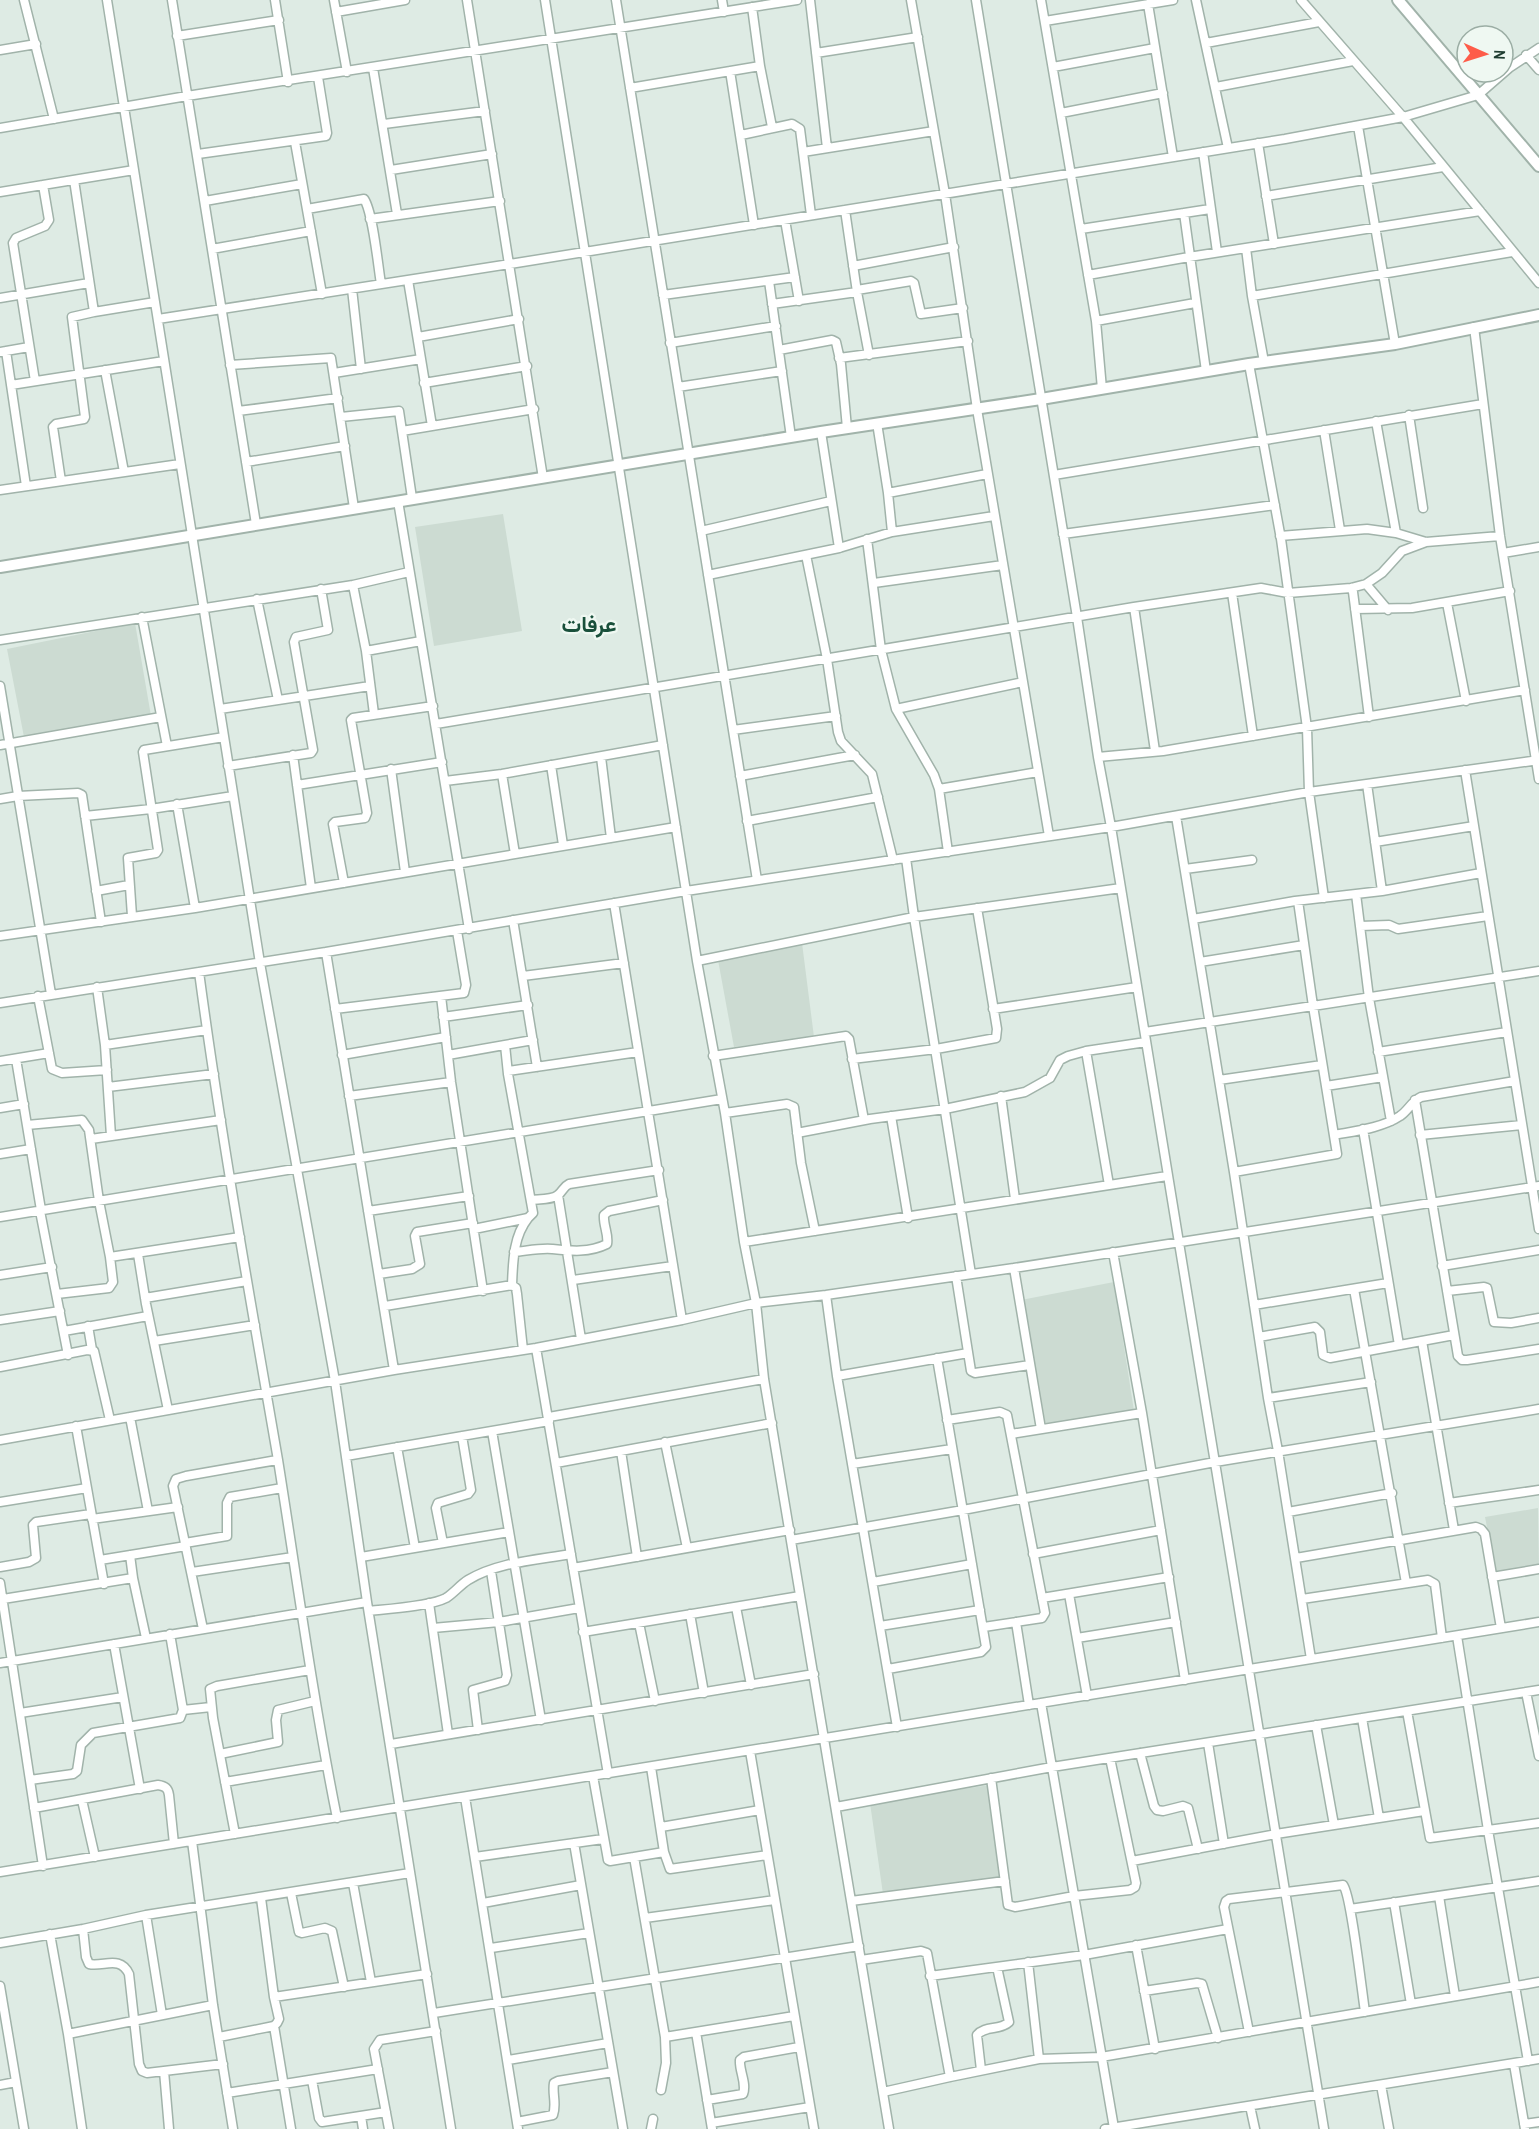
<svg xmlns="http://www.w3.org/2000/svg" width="1539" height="2129" font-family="'Archivo Narrow',Vazirmatn,sans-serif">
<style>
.built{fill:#ccdbd2}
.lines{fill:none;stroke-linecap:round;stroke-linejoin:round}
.minor-casing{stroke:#a1b3aa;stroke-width:11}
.tertiary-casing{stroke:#a1b3aa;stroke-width:14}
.minor{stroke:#fff;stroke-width:8}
.tertiary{stroke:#fff;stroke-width:10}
.labels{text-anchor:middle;stroke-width:4.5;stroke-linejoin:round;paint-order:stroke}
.district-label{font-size:22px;font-weight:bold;fill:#19503b;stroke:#eff8f2}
</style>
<rect width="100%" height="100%" fill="#deebe4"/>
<path class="built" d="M503 514 522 631 434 646 415 527Z
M135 623 151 716 24 737 7 649Z
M802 943 814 1037 734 1047 718 960Z
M1114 1282 1134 1411 1046 1426 1021 1300Z
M1538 1508 1539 1567 1496 1575 1485 1517Z
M990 1785 1003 1876 883 1894 870 1803Z"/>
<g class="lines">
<g class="minor-casing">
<path id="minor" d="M24 0 54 119
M107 0 260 963 335 1381 367 1602 451 2129
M172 0 256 524
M275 0 288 82
M334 0 347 72
M467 0 543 478
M545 0 697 961 725 1113 744 1242 756 1303 764 1379 889 2129
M616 0 757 880
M722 0 724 12
M810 0 827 148
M911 0 945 194 977 409 1049 836
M976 0 1077 617 1098 757 1111 827 1324 2129
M1041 0 1096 321 1102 389
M1196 0 1228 148
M1301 0 1403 117 1539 283
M1148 4 1173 157
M752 7 760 66 772 127
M336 12 405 0
M1045 21 1173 0
M177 36 279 20
M1206 43 1319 22
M0 50 36 44
M816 53 918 37
M1526 55 1539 70
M1053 67 1155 48
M373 68 397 214
M730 71 754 225
M1216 87 1353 61
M630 88 760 66
M1061 113 1163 93
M384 124 485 111
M1358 126 1395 344
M0 128 187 96 797 0
M741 135 792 124 800 129 811 215
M295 142 322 294
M1258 143 1274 244
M803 152 934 131
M1203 152 1217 252
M198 154 326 136 327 133 318 77
M391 170 492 154
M74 180 94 312
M0 192 134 170
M1266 196 1443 167
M205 201 302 184
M307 209 364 199C373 212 378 266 381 284
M845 210 857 292 869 355
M1184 213 1206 371
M370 219 500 201
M785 220 799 301
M1081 229 1210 209
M1246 248 1252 296 1264 362
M212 249 311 231
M853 266 954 247
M1088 275 1189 257 1480 211
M408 280 432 426
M769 281 791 437
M352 289 361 369
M857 290 911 281 914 283 921 314 963 308
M663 295 795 277
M1252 296 1512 252
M0 298 89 283
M772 304 857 292
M158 319 510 264 1285 139 1403 117 1478 95 1509 68 1539 48
M1096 321 1195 303
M1474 327 1500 536 1539 779
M418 337 519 319
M670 343 776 326
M779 350 832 340 836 342 841 364 847 428
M6 351 26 486
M0 352 29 347
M839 358 968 341
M1249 364 1281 539 1307 728 1309 792 1324 898
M230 365 331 358 354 508
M105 370 124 472
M334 373 421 359
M35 381 13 243 16 238 45 226 49 220 43 185
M424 383 527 366
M11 385 164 361
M678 387 782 371
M238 411 338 398
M1409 415 1423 508
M341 417 399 411 412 498
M1376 421 1396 533
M877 423 888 493 892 532
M1324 430 1340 530
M402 431 534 409
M821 432 839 548
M246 462 345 446
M1054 475 1483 404
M61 481 53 427 56 424 84 419 85 417 72 317 94 312 155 302
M0 490 180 464
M888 493 987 474
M398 501 469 929
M701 531 831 501
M1063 534 1275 505
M1280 536 1367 529 1396 533 1426 542 1500 536
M867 539 881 650 896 709 934 775 939 789 948 852
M1503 553 1539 547
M806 555 827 659 838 732 841 741 872 774 893 860
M708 575 839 548 892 532 994 516
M874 583 1003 565
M1366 584 1388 610
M353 585 366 651 374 714
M1351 588 1353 592 1369 717
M1232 593 1253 736
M257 599 278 700
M1447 603 1466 701
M1134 607 1155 751
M1355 609 1412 608 1510 591
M142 617 167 746
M0 640 353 585 409 572
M366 651 421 641
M0 686 51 994
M220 709 370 686
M896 709 1023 682
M436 724 1134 607 1261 588 1288 593 1351 588 1366 584 1382 573 1402 551 1426 542
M733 730 836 716
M0 745 161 717
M293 755 311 888
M601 757 611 838
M1098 757 1163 751 1525 690
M551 765 563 845
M228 766 311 753 313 750 294 642 296 637 328 630 321 589
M391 769 405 872
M1465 770 1539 1229
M502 774 515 854
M740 776 855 755
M445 781 502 774 663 745
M1367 784 1382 891
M297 785 442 762
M939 789 1038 772
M0 799 18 796 78 793 82 795 101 922
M177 804 195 908
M85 816 151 809 233 796
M1176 816 1234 1172 1268 1398 1278 1451 1311 1659
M747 821 878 797
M1375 842 1474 826
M906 858 914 917 971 1274
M1185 869 1252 860
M344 883 333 824 335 822 365 818 367 813 351 720 353 718 433 706
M96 891 129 885
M1356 894 1369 998 1391 1121
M614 903 682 1320
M132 916 128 858 156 853 158 850 143 752 144 750 224 737
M1193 919 1295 901 1382 891 1481 873
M513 920 537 1067
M1360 926 1389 925 1398 929 1488 916
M0 936 195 908 676 827
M326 952 394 1370
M697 961 914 917 1121 888
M1200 962 1304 945
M199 972C221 1136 250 1298 278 1460 297 1579 313 1699 337 1818
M523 976 624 963
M97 987 105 1045 111 1136
M38 996 52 1069 62 1073 107 1070
M441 996 451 1082 483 1291
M0 1003 326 952 686 891 1111 827 1309 792 1539 760
M335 1009 464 993 466 985 457 931
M993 1009 1137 987
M443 1017 528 1005
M1145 1032 1539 971
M105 1045 207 1030
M1086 1051 1109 1185
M1378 1052 1507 1032
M342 1055 446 1037
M448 1055 533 1040
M713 1056 846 1036 849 1039 864 1120
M16 1059 41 1210
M852 1059 936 1049 996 1038 997 1029 977 908
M0 1061 49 1053
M508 1071 638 1052
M1219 1080 1322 1065
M1326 1086 1383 1077
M108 1087 214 1074
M349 1096 451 1082
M1001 1096 1015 1199
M1415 1100 1458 1356 1462 1360H1467L1539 1349
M0 1108 24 1104
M725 1113 787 1104 794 1107 801 1163 815 1231
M891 1116 908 1218
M27 1125 82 1120 89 1130 99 1201 110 1257 240 1237
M1363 1129 1399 1345
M797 1133 870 1119 945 1109 1025 1092 1050 1078 1060 1060 1068 1056 1086 1051 1146 1042
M1334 1135C1355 1131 1382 1128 1400 1116 1408 1111 1412 1101 1421 1097L1515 1081
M1420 1135 1522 1125
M91 1139 221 1120
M0 1154 31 1149
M1234 1172 1337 1154 1313 1006 1298 901
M558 1195 581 1339
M531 1200C538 1199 552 1200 558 1195 563 1191 563 1187 569 1184L659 1170
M40 1211 68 1355
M368 1211 469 1196
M0 1217 722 1099
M474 1229 528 1218 533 1213 508 1074 505 1045
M744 1242C885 1220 1026 1198 1167 1176
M514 1252C526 1251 539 1248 552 1249 571 1251 589 1253 607 1244 609 1235 603 1225 604 1215L609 1211 663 1200
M1113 1252 1142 1413 1185 1680
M138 1254 146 1304 168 1410
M1442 1266 1539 1250
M1014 1268 1041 1429
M379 1274 412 1269 420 1264 415 1236 417 1232 473 1223
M0 1275 52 1267
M956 1276 971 1371 975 1373 1030 1365
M573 1280 673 1266
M512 1285C513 1262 513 1237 528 1218
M1354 1289 1406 1583
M1447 1291 1484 1287 1487 1288 1494 1322 1511 1323 1539 1318
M57 1294 109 1288 113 1282 110 1257
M826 1295 837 1376 897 1727
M145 1298 247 1281
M1254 1305 1388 1283
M385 1306 512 1285 516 1288 517 1294 523 1350
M0 1320 60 1311
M88 1326 92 1350
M64 1331 148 1316
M1259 1337 1315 1327 1320 1332 1323 1355 1330 1358 1454 1335
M154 1341 255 1325
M1422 1341 1454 1530
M536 1348 608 1774
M0 1367 87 1350 94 1351 110 1420
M837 1376 968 1353
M1268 1398 1371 1382
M130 1417 148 1511
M549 1417 764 1379
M947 1420 1000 1412 1007 1415 1045 1613 1042 1618 984 1627
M76 1426 104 1584
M492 1431 541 1720
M1011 1434 1142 1413
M0 1440 394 1370 536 1348 682 1320 756 1303 826 1295 1014 1268 1539 1186
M665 1442 687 1548
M397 1447 415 1548
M621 1451 637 1557
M346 1456 549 1421
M556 1463 772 1423
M852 1464 952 1449
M0 1502 87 1488
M1449 1503 1539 1490
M1288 1512 1392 1493
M92 1519 178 1507
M791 1540 963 1510 1215 1462 1539 1409
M185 1543 227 1536V1503L230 1497 282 1488
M443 1543 436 1508 438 1503 468 1494 471 1490 462 1436
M1033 1554 1161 1530
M130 1555 133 1578
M361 1557 509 1532
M1296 1558 1476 1527 1481 1529 1485 1534 1501 1628
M100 1560 186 1546
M0 1567 29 1562 36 1558 33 1525 36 1522 91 1514
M573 1568 790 1530
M192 1572 293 1557
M1492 1577 1539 1569
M873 1582 972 1564
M0 1583 43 1866
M1069 1594 1087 1696
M1042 1598 1169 1577
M3 1599 133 1578 146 1638
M1302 1599 1428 1580 1435 1584 1442 1638
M429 1603 448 1734
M736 1607 751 1685
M369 1611C388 1609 431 1606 446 1598 454 1593 460 1585 468 1580 498 1562 537 1560 571 1554
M690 1614 704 1693
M1016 1622 1029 1705
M639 1623 655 1701
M880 1626 980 1610
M433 1628 499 1622 579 1608
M203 1629 173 1486 176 1479 186 1476 277 1460
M583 1632 800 1596
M1457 1636 1488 1830 1528 2061
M1077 1638 1176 1622
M114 1644 140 1789
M0 1663 367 1602
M888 1669 981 1652 986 1647 937 1358
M1526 1692 1539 1756
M1041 1703 1114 2128
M183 1710 211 1707
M1407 1711 1430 1838 1539 1823
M20 1713 123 1697
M1362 1718 1379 1818
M1316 1725 1334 1825
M478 1730 473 1690 505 1681 507 1675 491 1571
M1208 1743 1224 1844
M391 1744 814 1674
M750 1751 814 2129
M1140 1753 1154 1806 1157 1810 1163 1811 1183 1806 1188 1808 1198 1849
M220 1754 278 1742 276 1720 278 1710 315 1701
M651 1767 664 1852 670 1869 767 1855
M593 1776 608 1860 610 1861 664 1852
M991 1778 1008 1905 1015 1907 1074 1896 1130 1890 1135 1887 1136 1883 1110 1758
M30 1780 73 1774 77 1771 81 1745 93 1733 180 1718 183 1710 170 1634
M225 1782 326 1765
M465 1797 518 2129
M82 1800 95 1857
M836 1807 1052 1767 1539 1690
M34 1808 158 1785C165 1786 168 1788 169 1795L174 1844
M661 1827 760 1810
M235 1834 213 1718 210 1689 217 1686 310 1670
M192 1841 213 2005 233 2129
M574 1843 623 2129
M475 1857 603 1839
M634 1857 665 2037 666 2063 661 2090
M1132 1861 1276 1834 1424 1811
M0 1872 1539 1622
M353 1883 371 1982
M291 1893 299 1932 302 1933 325 1928 332 1931 344 1987
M1439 1896 1455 1996
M261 1898 274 1997 427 1974
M851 1901 1005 1881
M1394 1902 1411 2004
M483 1903 581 1885
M1350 1909 1539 1881
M146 1915 162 2015
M645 1918 775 1900
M83 1929 86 1957 89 1964C104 1967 120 1955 129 1974L139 2064 142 2071 147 2073 223 2064
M50 1934 68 2034 82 2129
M0 1943 83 1929 146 1915 410 1873
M1136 1945 1155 2049
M491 1948 589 1933
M861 1960 921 1951 927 1953 950 2077
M1028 1962 1039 2059
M930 1976 1084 1955 1228 1929
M0 1986 24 2129
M1144 1991 1197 1983 1202 1984 1218 2038
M434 2013 859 1946
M274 2026 291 2129
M696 2032 712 2129
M1249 2032 1224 1907 1226 1901 1229 1899 1343 1885C1351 1894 1362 1992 1365 2012
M68 2034 213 2005
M219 2037 274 2026 277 2023 279 2019 274 1997
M665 2037 794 2016
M508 2060 608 2043
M1514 2064 1525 2129
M981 2070 977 2035C985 2025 1000 2031 1009 2022L997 1967
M164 2071 169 2129
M312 2080 319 2118 322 2122 386 2112
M0 2085 16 2082
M1381 2085 1389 2129
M883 2092 950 2077 1039 2059 1101 2057 1539 1982
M227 2093 378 2069
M707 2100 743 2094C747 2083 739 2071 740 2060L744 2057 799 2047
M1250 2106 1255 2129
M361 2116 363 2129
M517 2122 553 2115C557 2104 552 2094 554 2083L558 2081 613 2072
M711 2123 810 2107
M1524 2124 1539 2122
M389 2129 374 2049 380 2040 436 2031
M651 2129 653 2119
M1105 2129 1539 2059"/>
</g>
<g class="tertiary-casing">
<path id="tertiary" d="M1398 0 1539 166
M0 567 821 432 1041 399 1249 364 1395 344 1539 315"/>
</g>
<use href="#minor" class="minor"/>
<use href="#tertiary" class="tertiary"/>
</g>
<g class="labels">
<g class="district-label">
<text x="589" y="632">عرفات</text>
</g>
</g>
<g transform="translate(1485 54) rotate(93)"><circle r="28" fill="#eff8f2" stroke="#9bada4" stroke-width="1.5"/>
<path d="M0-4.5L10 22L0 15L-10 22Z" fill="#fe5c49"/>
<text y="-9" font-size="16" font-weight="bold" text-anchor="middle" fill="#1e3c30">N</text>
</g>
</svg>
